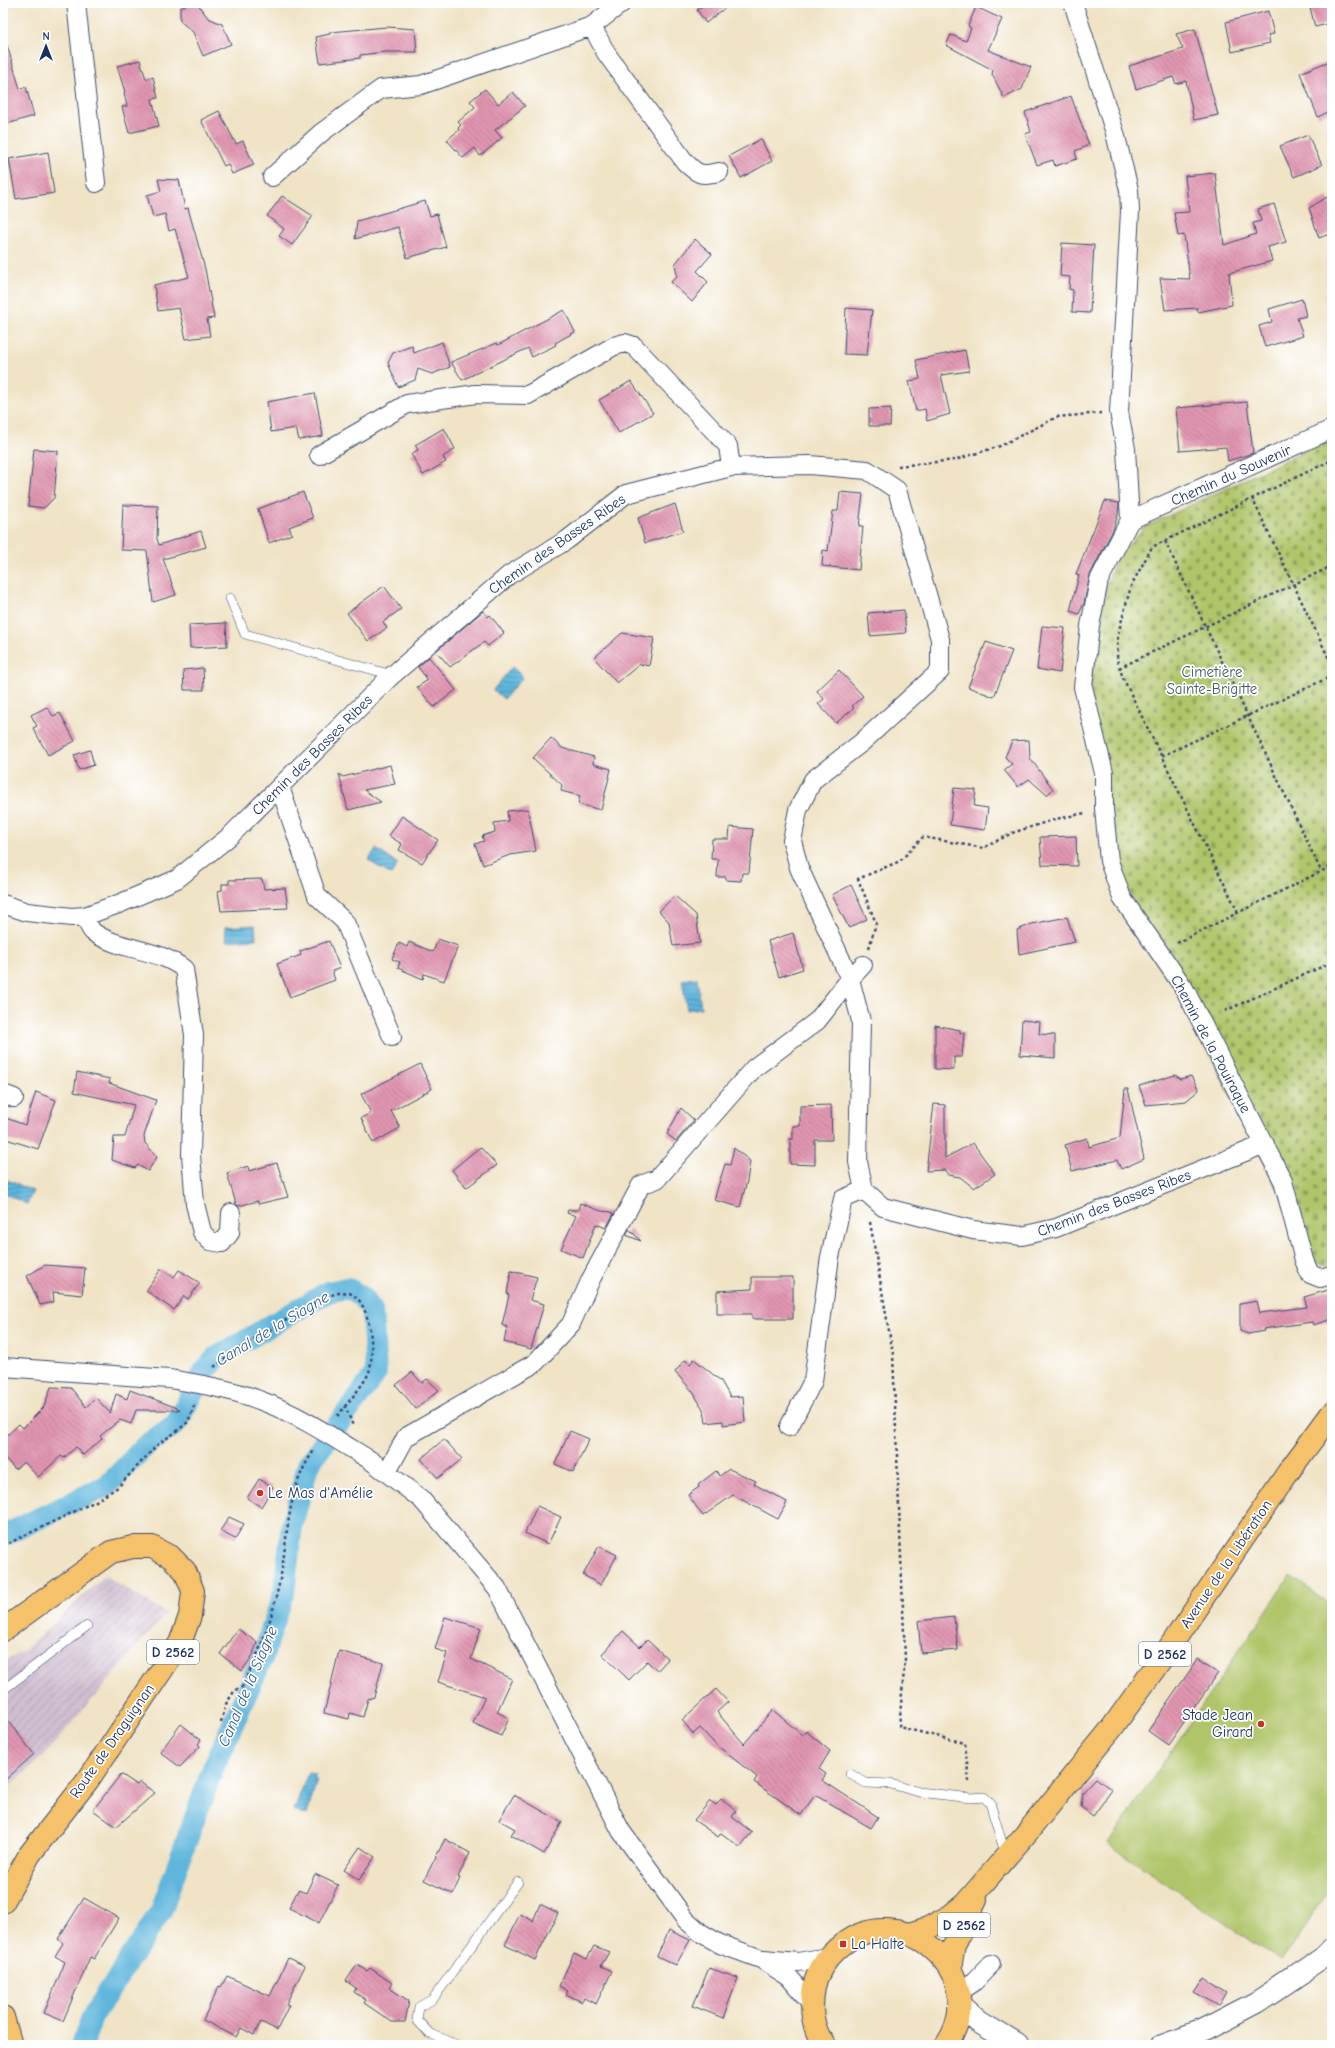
<svg xmlns="http://www.w3.org/2000/svg" width="1335" height="2048" font-family="'Comic Neue',sans-serif">
<style>
.industrial{fill:url(#industrial-furrows)}
.cemetery{fill:url(#cemetery-stones);stroke:#667a64}
.park{fill:#b0c569;stroke:#667a64}
.water{fill:url(#water-rules);stroke:#3d729d}
.lines{fill:none;stroke-linecap:round;stroke-linejoin:round}
.canal{stroke:#5fb5dc;stroke-width:22}
.building{fill:url(#building-back-hatch)}
.service-casing{stroke:#3b4a6e;stroke-width:10}
.minor-casing{stroke:#3b4a6e;stroke-width:20}
.tertiary-casing{stroke:#3b4a6e;stroke-width:24}
.primary-casing{stroke:#3b4a6e;stroke-width:24}
.path{stroke:#3b4a6e;stroke-width:2.5;stroke-dasharray:3 3;stroke-linecap:butt}
.service{stroke:#fff;stroke-width:9}
.minor{stroke:#fff;stroke-width:18}
.tertiary{stroke:#fff;stroke-width:22}
.primary{stroke:#f5c16b;stroke-width:22}
.minor-bridge-casing{stroke:#3b4a6e;stroke-width:20;stroke-linecap:butt}
.minor-bridge{stroke:#fff;stroke-width:18}
.poi-dot{fill:#c8321e;stroke:#fff;stroke-width:1.5}
.labels{text-anchor:middle;stroke-width:3.5;stroke-linejoin:round;paint-order:stroke}
.shield{fill:#fff;stroke:#5f6d8e;stroke-width:1}
.shield-label{font-size:14px;font-weight:bold;fill:#1b2f5e}
.street-label{font-size:15px;fill:#1b2f5e;stroke:#fff}
.park-label{font-size:15px;fill:#485c61;stroke:#fff}
.poi-label{font-size:15px;fill:#1b2f5e;stroke:#fff;text-anchor:start}
.water-label{font-size:16px;font-style:italic;fill:#335e8a;stroke:#fff}
</style>
<defs>
<pattern id="industrial-furrows" width="10" height="10" patternUnits="userSpaceOnUse"><rect width="10" height="10" fill="#cfbed0"/><path d="M-1 1l2-2M0 10L10 0M9 11l2-2" fill="none" stroke="#a79bac"/></pattern>
<pattern id="cemetery-stones" width="16" height="16" patternUnits="userSpaceOnUse"><rect width="16" height="16" fill="#b0c569"/><path d="M2 7V4a2 2 0 0 1 4 0v3zM10 15v-3a2 2 0 0 1 4 0v3z" fill="#8ea05a"/></pattern>
<pattern id="water-rules" width="6" height="5" patternUnits="userSpaceOnUse"><rect width="6" height="5" fill="#5fb5dc"/><path d="M0 2.5h6" fill="none" stroke="#4e94b6"/></pattern>
<pattern id="building-back-hatch" width="6" height="6" patternUnits="userSpaceOnUse"><rect width="6" height="6" fill="#e195b1"/><path d="M-1 5l2 2M0 0l6 6M5-1l2 2" fill="none" stroke="#b67a93"/></pattern>
</defs>
<rect width="100%" height="100%" fill="#fff"/>
<filter id="ink" filterUnits="userSpaceOnUse"><feTurbulence type="fractalNoise" baseFrequency=".025" numOctaves="2"/><feDisplacementMap in="SourceGraphic" scale="8" xChannelSelector="R" yChannelSelector="G"/><feConvolveMatrix kernelMatrix="1 2 1 2 8 2 1 2 1" color-interpolation-filters="sRGB"/></filter>
<filter id="wash" filterUnits="userSpaceOnUse"><feTurbulence type="fractalNoise" baseFrequency=".012" numOctaves="4" result="noise"/><feDisplacementMap in="SourceGraphic" scale="16" xChannelSelector="R" yChannelSelector="G"/><feGaussianBlur stdDeviation="0.9" result="paint"/><feColorMatrix in="noise" values="0 0 0 0 0 0 0 0 0 0 0 0 0 0 0 0 0 1.4 0 .05"/><feComposite in="paint" operator="in"/></filter>
<g filter="url(#wash)">
<rect width="100%" height="100%" fill="#f0e3c6"/>
<path class="industrial" d="M105 1576 166 1613 47 1752 3 1793V1663L23 1651Z"/>
<path class="cemetery" d="M1332 438V1266L1318 1263 1310 1254 1131 898 1121 872 1113 837 1090 687 1100 604 1116 559 1145 527Z"/>
<path class="park" d="M1290 1576 1332 1604V1886L1281 1961 1108 1844Z"/>
<path class="water" d="M512 667 523 677 504 699 493 690Z
M376 849 398 864 391 875 368 860Z
M255 925 256 939 226 941 225 927Z
M697 978 701 1008 687 1010 682 980Z
M5 1179 33 1191 27 1204 3 1193V1185Z
M308 1773 315 1774 313 1778 317 1779 307 1815 294 1810Z"/>
<g class="lines">
<path class="canal" d="M3 1536 108 1485 145 1446 176 1424 205 1370 217 1357 328 1292 347 1288 361 1296 372 1310 376 1373 308 1465 292 1525 284 1592 262 1659 213 1768 161 1911 92 2017 82 2045"/>
</g>
<g id="blocks">
<path class="building" d="M192 3H197L208 18 222 24 231 44 203 56 193 32 180 21V8Z
M706 3H731L706 23 697 10Z
M1309 3H1332V23L1315 27Z
M976 7 1002 19 988 50 1031 67 1022 89 1004 98 992 74 993 70 946 45 951 35 966 41 971 28 968 26Z
M1268 11 1274 34 1268 35 1270 43 1232 52 1226 22Z
M387 27 415 29 417 52H385L360 55V58L320 63 316 37 330 34V32Z
M1195 29 1218 115 1194 120 1186 81 1176 84 1173 77 1136 89 1129 66 1183 49 1176 34Z
M7 45 20 89 26 87 34 116 3 125V46Z
M140 60 146 79 153 77 158 98 152 99 159 126 129 133 122 107 127 106 124 93 125 92 117 66Z
M1332 60V110L1318 117 1300 73Z
M485 89 498 104 513 92 525 106 495 130 502 138 480 156 475 148 463 158 447 140 459 130 458 128 461 125 458 122 475 107 470 101Z
M1071 96 1089 145 1075 151 1077 159 1055 166 1053 160 1037 165 1025 134 1031 132 1025 112Z
M219 111 236 144 243 141 254 165 232 174 228 164 224 166 201 120Z
M1308 135 1322 165 1294 177 1280 146Z
M761 139 772 161 741 178 729 156Z
M48 152 54 193 16 199 9 159Z
M1215 173 1224 245 1256 234 1253 223 1261 221 1258 209 1274 204 1286 242 1268 247 1272 261 1229 273 1232 305 1198 312 1197 308 1165 310 1160 278 1190 279 1184 235 1178 236 1174 213 1189 212 1185 176Z
M158 179 179 180 185 209 188 208 205 269 214 318 207 319 210 336 186 339 179 308 158 311 154 285 189 277 175 229 169 231 165 214 153 217 147 195 161 191Z
M282 196 313 216 292 245 279 236 284 229 267 216Z
M1327 197 1332 206V233L1319 238 1309 208Z
M425 201 430 216 437 214 446 247 407 258 398 227 355 239 357 221Z
M695 239 712 254 697 271 708 282 692 302 671 282 677 276 675 264Z
M1062 243 1094 245 1090 313 1072 312 1073 290 1069 289 1070 277 1060 276Z
M1302 299 1306 316 1297 318 1303 336 1265 347 1259 326 1272 322 1269 309Z
M846 308 872 310 867 355 844 354Z
M564 310 575 332 555 343 556 345 532 357 528 348 462 380 451 362 497 343 498 345Z
M442 342 450 367 432 374 418 369 415 380 398 387 388 363 393 353 412 346 414 353Z
M965 350 969 371 941 375 950 414 927 421 925 409 916 411 909 381 920 379 916 360Z
M631 381 653 413 619 433 599 400Z
M315 393 323 436 299 440 296 428 271 432 267 402Z
M1247 402 1253 453 1228 461 1226 447 1180 451 1176 408Z
M891 408 890 426H869V409Z
M444 428 455 449 443 457 446 462 423 475 411 454 418 450 415 445Z
M34 449 58 451 54 498 44 508 28 506Z
M303 492 313 518 289 527 292 534 269 543 258 509Z
M840 492 863 494 859 526H863L859 570 822 566 823 550 828 551 833 511H838Z
M1105 501 1119 503 1118 514 1113 530 1090 575 1084 603 1079 614 1070 611 1079 575 1076 574Z
M675 504 683 531 645 543 638 518Z
M123 505 158 506 157 539 159 545 201 531 206 547 163 559 176 595 153 602 147 551 121 550Z
M384 586 401 609 383 622 387 628 368 641 347 613Z
M904 610 906 633 870 636 868 613Z
M483 611 488 617 490 615 504 633 488 646 484 642 450 667 436 651Z
M226 623 227 646 190 648 189 625Z
M1042 626 1065 628 1060 673 1037 669Z
M622 633 654 638 649 666 640 664 617 683 594 658Z
M986 642 1012 651 994 697 968 687Z
M429 657 456 690 434 707 417 687 428 680 418 667Z
M203 668 204 690H184L183 670Z
M839 670 863 696 852 706 854 708 836 723 818 704 824 699 817 691Z
M47 707 53 716 60 713 75 741 48 755 33 728 37 726 31 715Z
M551 738 562 748 594 757 593 764 611 769 601 810 578 804 580 796 561 791 562 785 533 758Z
M1029 740 1030 758 1053 789 1047 795 1029 779 1018 787 1004 770 1012 764 1005 757 1012 741Z
M90 750 94 765 79 770 74 755Z
M390 765 395 784 364 790 381 802 348 810 339 774 343 777Z
M954 788 976 790 974 806 988 808 985 830 950 825Z
M528 809 536 851 510 855 483 865 475 844 484 841 482 836 495 832 494 823 508 821 507 811Z
M402 816 438 840 422 863 399 850 402 844 389 836Z
M730 827 753 829 749 873H742L741 881 726 880V877H717L718 859H711L712 839H729Z
M1076 836 1077 866 1042 865 1040 837Z
M262 879 264 889 285 888 288 908 221 911 218 891 222 890V884H229V880Z
M851 885 867 919 849 928 832 895Z
M675 896 696 915 700 943 673 946 669 922 659 911Z
M1067 917 1075 942 1019 954 1017 930 1032 924Z
M793 933 803 969 779 977 768 941Z
M438 939 458 946 444 981 424 974 423 979 398 968 400 962 392 959 399 943 407 947 409 942 433 952Z
M329 941 340 968 332 971 335 980 290 997 277 964 301 955 300 951Z
M1022 1020 1040 1022 1039 1034 1055 1035V1058L1020 1055Z
M935 1025 960 1030V1033H964L962 1057H954V1070L935 1069Z
M420 1064 432 1089 391 1111 400 1128 373 1143 361 1118 371 1113 361 1094Z
M77 1072 110 1079 109 1083 156 1100 144 1136 145 1143 157 1157 148 1171 138 1165 135 1168 112 1160 114 1137H125L134 1105 74 1092Z
M1175 1075 1181 1079 1191 1076 1199 1090 1186 1101 1146 1105 1139 1086Z
M1125 1089H1128L1144 1159 1121 1169 1117 1160 1072 1171 1065 1145 1087 1138 1089 1147 1120 1138Z
M36 1092 56 1100 38 1149 3 1138V1117L25 1125Z
M934 1104 945 1105V1158L973 1143 995 1174 974 1188 960 1177 948 1175 945 1170 926 1171Z
M831 1105 832 1140H815V1165L790 1164V1139H793V1126H800V1106Z
M681 1108 694 1120 676 1141 667 1134Z
M480 1147 497 1165 466 1188 452 1170Z
M734 1148 750 1161 747 1181 740 1207 714 1200 725 1164 730 1165Z
M277 1163 288 1197 258 1204V1201L238 1206 236 1204 227 1173 248 1166 249 1171Z
M580 1203 601 1211 611 1212 614 1214 606 1228 596 1224 583 1258 561 1249 576 1216 567 1213 568 1210H578Z
M629 1229 641 1241 626 1235Z
M45 1265 85 1268 82 1295 53 1292 54 1302 40 1305 27 1276Z
M161 1269 174 1277 179 1270 200 1283 188 1299 184 1296 174 1310 146 1291Z
M511 1271 537 1277 530 1300 544 1304 531 1349 504 1342 507 1327 502 1325 509 1295 507 1294Z
M752 1277H793V1319H752V1314H717V1291L752 1289Z
M1332 1289V1319L1313 1325 1312 1322 1263 1329 1264 1331 1248 1334 1240 1331V1304L1257 1301 1260 1313 1307 1307 1304 1297Z
M694 1359 721 1381 730 1397 743 1396 745 1422 723 1425V1421L706 1423 704 1411 693 1392 675 1372 685 1360 690 1364Z
M412 1372 422 1383 427 1379 439 1390 416 1409 396 1385Z
M51 1387 71 1388 86 1407 96 1398 110 1413 116 1394 127 1399 130 1390 180 1409 179 1410H136L131 1424 120 1420 100 1436 102 1439 83 1455 76 1447 64 1458 61 1456 38 1477 24 1462 15 1469 3 1456V1439L19 1424 23 1428 44 1407Z
M570 1431 589 1439 573 1472 555 1464Z
M444 1439 462 1459 438 1478 421 1459Z
M729 1469 756 1481 754 1484 787 1502 778 1519 733 1495 703 1516 688 1495 699 1487 698 1485 716 1471 720 1476Z
M259 1479 273 1487 261 1507 247 1498Z
M537 1506 561 1517 548 1544 525 1533Z
M229 1517 244 1524 235 1539 220 1531Z
M599 1546 617 1555 601 1585 583 1575Z
M445 1617 481 1628 471 1659 512 1679 497 1712 509 1718 501 1736 473 1723 485 1697 438 1682 447 1653 435 1649Z
M954 1617 958 1650 921 1653 918 1621Z
M238 1629 257 1642 253 1655 242 1671 220 1654Z
M623 1631 640 1647 647 1640 668 1659 657 1671 647 1661 629 1680 602 1654Z
M339 1651 383 1663 374 1697 368 1699 363 1717 350 1713 349 1719 324 1713Z
M1198 1659 1218 1673 1168 1745 1148 1731Z
M716 1689 728 1702 717 1712 744 1744 773 1710 802 1735 806 1731 830 1751 819 1769 826 1774 822 1780 878 1817 871 1828 815 1795 801 1815 754 1782 757 1777 716 1745 700 1728 693 1734 682 1720Z
M3 1715 34 1754 3 1782Z
M181 1724 201 1740 198 1744 200 1746 180 1767 160 1752Z
M121 1774 137 1785 140 1782 155 1793 116 1827 93 1810Z
M1096 1778 1112 1790 1093 1816 1081 1807 1083 1792Z
M514 1795 562 1822 544 1854 511 1835 515 1829 499 1820Z
M721 1799 736 1811 732 1817 752 1832 740 1847 721 1833 718 1837 694 1820 710 1801 716 1805Z
M445 1839 470 1853 458 1877 460 1878 453 1894 424 1880Z
M360 1847 375 1857 359 1880 344 1870Z
M315 1874 338 1885 319 1923 289 1908 298 1890 306 1893Z
M84 1898 119 1918 94 1959 90 1957 63 2021 44 2013 65 1962 55 1956 63 1943 58 1939Z
M540 1904 558 1913 535 1960 505 1945 520 1914 533 1921Z
M669 1930 690 1940 676 1965 657 1956Z
M594 1946 609 1952 601 1966 612 1971 596 2004 584 1998 582 2002 566 1994 568 1991 559 1986 574 1953 587 1959Z
M288 1958 305 1966 286 2004 289 2005 277 2030 261 2022 254 2035 241 2028 236 2037 203 2020 219 1986 221 1987 227 1976 270 1996Z
M357 1965 367 1971 370 1968 392 1983 389 1988 409 2001 405 2022H392L364 2003 366 2000 354 1992 356 1988 346 1981Z
M709 1968 738 1978 723 2018 693 2006Z
M1204 1976 1227 1991 1219 2005 1194 1991Z"/>
</g>
</g>
<g filter="url(#ink)">
<use href="#blocks" fill-opacity="0" stroke="#3b4a6e" stroke-width="1"/>
<g class="lines">
<g class="service-casing">
<path id="service" d="M230 598 245 634 392 675
M3 1690 87 1626
M850 1774 866 1783 891 1784 919 1792 971 1798 984 1797 990 1803 1006 1856
M457 2045 429 2033 417 2020 419 2007 433 1999 518 1882"/>
</g>
<g class="minor-casing">
<path id="minor" d="M76 3 96 183
M1073 3 1115 133 1129 190 1130 211 1119 412 1126 449 1130 520
M592 26 606 53 685 162C698 175 701 176 719 172
M272 177 321 133 381 89 421 85 592 26 622 3
M319 455 407 404 476 394 528 395 614 346 625 343 634 346 728 446 731 467
M1130 520 1099 580 1090 626 1083 687 1104 773V809L1109 861 1122 898 1184 988 1283 1181 1304 1260 1310 1274 1320 1278 1332 1275
M1130 520 1332 429
M280 787 317 896 345 922 392 1037
M3 904 27 912 72 917 85 916 121 903 177 879 230 836 389 678 509 575 567 540 626 494 731 467 810 465 867 470 897 490 940 639V671L861 743 813 780 798 810 792 841 799 868 850 979 861 1021 858 1162 864 1190 883 1207 973 1230 1022 1236 1056 1228 1265 1144
M85 916C87 921 89 928 93 932 120 951 158 948 184 969L194 1035 191 1155 195 1204 202 1232 210 1241 222 1243 230 1233 231 1213
M3 1094 14 1098
M3 1367 169 1379
M789 1427 813 1381 830 1257 843 1199 864 1190
M370 1460 421 1499 497 1588 621 1831 686 1920 701 1933 720 1944 761 1959 789 1977 811 2003
M387 1472 406 1437 535 1363 571 1324 591 1279 641 1185 657 1179 754 1068 817 1021 850 979 863 965
M764 1959 798 1962 828 1957
M958 1992 975 1981 991 1964"/>
</g>
<g class="tertiary-casing">
<path id="tertiary" d="M959 2005 979 2022 1017 2045
M1162 2045 1204 2030 1256 2003 1326 1956 1332 1950"/>
</g>
<g class="primary-casing">
<path id="primary" d="M3 1630 111 1552 133 1547H152L171 1557 185 1571 193 1591 190 1616 180 1643 88 1780 30 1854 3 1902
M909 1934 928 1928 950 1916 965 1904 1030 1829 1112 1728 1167 1651 1289 1471 1332 1413
M950 1968 954 1945 976 1899
M3 2017 11 2045
M824 2045C812 2027 810 2009 814 1987 817 1972 826 1959 837 1949 900 1892 995 1975 946 2045"/>
</g>
<path class="path" d="M898 466 955 460 1000 446 1057 417 1101 413
M1252 498 1332 665
M1165 541 1321 871
M1119 668 1332 566
M1162 756 1332 676
M1238 912 1123 678 1117 660 1118 634 1131 586 1152 547 1332 460
M1177 943 1332 866
M869 948 876 923 858 879 900 861 923 837 983 848 1012 833 1056 819 1085 813
M1225 1011 1332 962
M870 1222 893 1354 905 1659 899 1727 965 1743 969 1782
M214 1367 244 1345 325 1297C333 1295 341 1291 349 1293 371 1299 375 1354 369 1372 365 1384 345 1405 337 1417
M345 1405 353 1426
M3 1546 96 1501 118 1487 158 1444 176 1432 188 1422 195 1403
M221 1722 226 1704 235 1690 242 1687C257 1657 270 1626 277 1593 290 1542 283 1493 315 1449"/>
<use href="#service" class="service"/>
<use href="#minor" class="minor"/>
<use href="#tertiary" class="tertiary"/>
<use href="#primary" class="primary"/>
<g class="minor-bridge-casing">
<path id="minor-bridge" d="M169 1379C199 1384 231 1389 259 1400 298 1414 334 1438 370 1460"/>
</g>
<use href="#minor-bridge" class="minor-bridge"/>
</g>
</g>
<g class="poi-dot">
<circle cx="260" cy="1493" r="4"/>
<circle cx="1261" cy="1724" r="4"/>
<rect x="839" y="1940" width="8" height="8" rx="2"/>
</g>
<g class="labels">
<g class="shield">
<rect x="147" y="1640" width="52" height="24" rx="3"/>
<rect x="1139" y="1642" width="52" height="24" rx="3"/>
<rect x="938" y="1913" width="52" height="24" rx="3"/>
</g>
<g class="shield-label">
<text x="173" y="1657">D 2562</text>
<text x="1165" y="1659">D 2562</text>
<text x="964" y="1930">D 2562</text>
</g>
<g class="street-label">
<text transform="translate(1231 475) rotate(-24)" y="5">Chemin du Souvenir</text>
<text transform="translate(557 544) rotate(-35)" y="5">Chemin des Basses Ribes</text>
<text transform="translate(312 755) rotate(-45)" y="5">Chemin des Basses Ribes</text>
<text transform="translate(1211 1044) rotate(62)" y="5">Chemin de la Pouiraque</text>
<text transform="translate(1114 1203) rotate(-21)" y="5">Chemin des Basses Ribes</text>
<text transform="translate(1226 1564) rotate(-56)" y="5">Avenue de la Libération</text>
<text transform="translate(112 1741) rotate(-55)" y="5">Route de Draguignan</text>
</g>
<g class="park-label">
<text x="1212" y="677">Cimetière<tspan x="1212" dy="17">Sainte-Brigitte</tspan></text>
</g>
<g class="poi-label">
<text x="268" y="1498">Le Mas d'Amélie</text>
<text x="1253" y="1720" text-anchor="end">Stade Jean<tspan x="1253" dy="17">Girard</tspan></text>
<text x="851" y="1949">La Halte</text>
</g>
<g class="water-label">
<text transform="translate(272 1328) rotate(-31)" y="6">Canal de la Siagne</text>
<text transform="translate(247 1686) rotate(-67)" y="6">Canal de la Siagne</text>
</g>
</g>
<rect width="1335" height="2048" fill="none" stroke="#fff" stroke-width="16"/>
<g transform="translate(46 46)" stroke="#ffffff" stroke-width="3" paint-order="stroke">
<path d="M0-3L7 15L0 10L-7 15Z" fill="#1b2f5e"/>
<text y="-6" font-size="11" font-weight="bold" text-anchor="middle" fill="#1b2f5e">N</text>
</g>
</svg>
